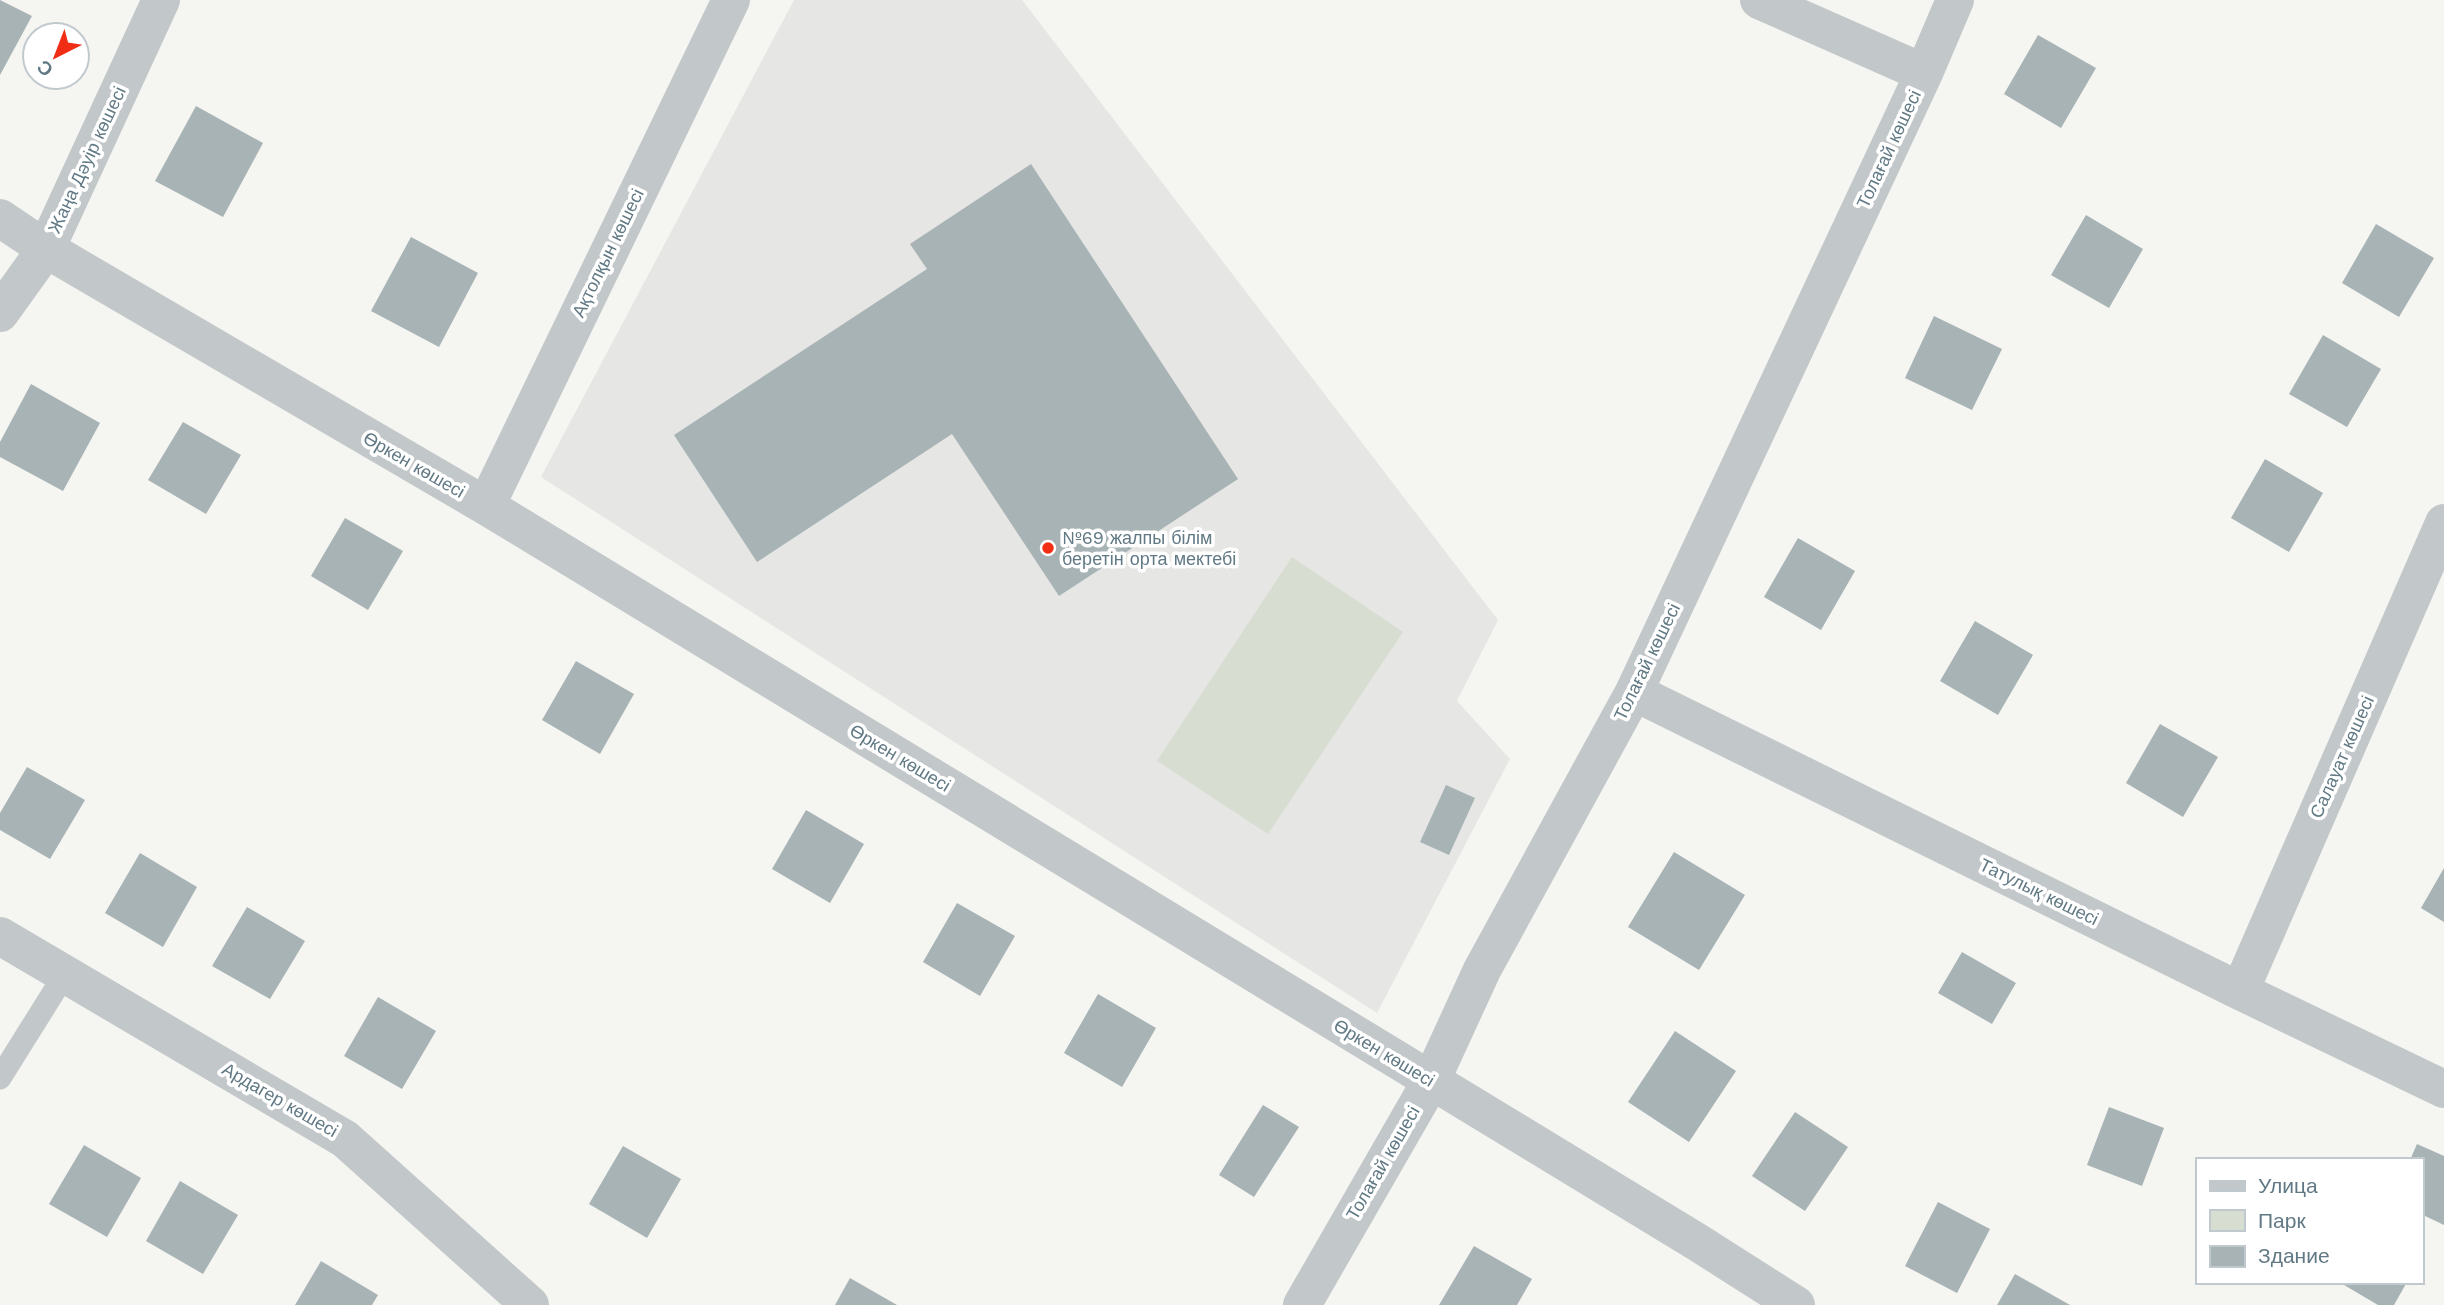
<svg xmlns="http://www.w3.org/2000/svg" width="2444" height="1305" font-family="'Work Sans',sans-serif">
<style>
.built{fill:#e6e6e4}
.green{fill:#d7ddd1}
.building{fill:#a8b3b6}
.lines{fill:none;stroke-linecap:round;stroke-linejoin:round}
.lane{stroke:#c2c7c9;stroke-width:23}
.street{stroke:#c2c7c9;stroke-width:38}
.poi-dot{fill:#f12e15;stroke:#fff;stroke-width:2.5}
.labels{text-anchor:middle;stroke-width:7;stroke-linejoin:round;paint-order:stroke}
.street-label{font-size:18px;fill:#617984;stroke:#fff}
.poi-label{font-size:18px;fill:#617984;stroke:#fff;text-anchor:start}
</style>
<rect width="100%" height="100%" fill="#f5f5f1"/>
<path class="built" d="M794 0H1022L1498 620 1457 701 1510 759 1377 1013 541 477Z"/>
<path class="green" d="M1292 557 1403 632 1268 834 1157 761Z"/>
<path class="building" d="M0 0 32 16 0 75Z
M2038 35 2096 68 2061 128 2004 94Z
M196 106 263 143 223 217 155 181Z
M1031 164 1238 479 1059 596 952 434 757 562 674 435 927 269 910 244Z
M2086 215 2143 249 2109 308 2051 275Z
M2376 224 2434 258 2399 317 2342 283Z
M411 237 478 273 439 347 371 311Z
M1934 316 2002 349 1972 410 1905 378Z
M2323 335 2381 369 2347 427 2289 394Z
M31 384 100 423 63 491 0 457V442Z
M183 422 241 455 206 514 148 480Z
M2265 459 2323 493 2289 552 2231 518Z
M345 518 403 551 368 610 311 576Z
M1798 538 1855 571 1821 630 1764 597Z
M1975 621 2033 655 1998 715 1940 681Z
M576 661 634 694 600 754 542 720Z
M2160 724 2218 757 2183 817 2126 783Z
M27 767 85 800 50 859 0 830V813Z
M1446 785 1475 798 1449 855 1420 842Z
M806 810 864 844 830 903 772 869Z
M1674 852 1745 895 1699 970 1628 927Z
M140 853 197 887 163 947 105 913Z
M2444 868V922L2421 908Z
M957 903 1015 936 980 996 923 962Z
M247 907 305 941 270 999 212 966Z
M1962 952 2016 983 1992 1024 1938 993Z
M1098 994 1156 1028 1122 1087 1064 1053Z
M378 997 436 1031 402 1089 344 1056Z
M1675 1031 1736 1071 1689 1142 1628 1102Z
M1263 1105 1299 1127 1254 1197 1219 1175Z
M2109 1107 2164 1128 2142 1186 2087 1165Z
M1795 1112 1848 1147 1805 1211 1752 1176Z
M2417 1144 2444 1156V1225L2421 1214V1160H2410Z
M84 1145 141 1178 107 1237 49 1204Z
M623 1146 681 1179 647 1238 589 1204Z
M180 1181 238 1215 203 1274 146 1241Z
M1938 1202 1990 1229 1957 1293 1905 1266Z
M1474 1246 1532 1279 1517 1305H1439Z
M321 1261 378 1295 372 1305H295Z
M2015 1274 2070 1305H1997Z
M850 1278 897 1305H835Z
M2339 1282H2407L2394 1305H2378Z"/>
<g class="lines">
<path class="lane" d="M0 1078 65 974"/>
<path class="street" d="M1759 0 1924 73
M0 218 46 249 486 506 1697 1242 1796 1305
M0 313 46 249 161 0
M486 506 731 0
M1634 692 2240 991 2444 1089
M0 936 345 1139 530 1305
M2240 991 2444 523
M1302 1305 1431 1081 1482 970 1634 692 1924 73 1955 0"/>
</g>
<circle class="poi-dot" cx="1048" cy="548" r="7"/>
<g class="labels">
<g class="street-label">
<text transform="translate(1889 149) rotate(-65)" y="6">Толағай көшесі</text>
<text transform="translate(87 160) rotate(-65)" y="6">Жаңа Дәуір көшесі</text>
<text transform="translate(608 253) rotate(-64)" y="6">Ақтолқын көшесі</text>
<text transform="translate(414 465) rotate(30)" y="6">Өркен көшесі</text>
<text transform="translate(1647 662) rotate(-64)" y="6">Толағай көшесі</text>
<text transform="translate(2342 757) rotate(-66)" y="6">Салауат көшесі</text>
<text transform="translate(900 758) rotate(31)" y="6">Өркен көшесі</text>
<text transform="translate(2039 892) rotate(26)" y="6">Татулық көшесі</text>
<text transform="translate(1384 1053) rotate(31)" y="6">Өркен көшесі</text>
<text transform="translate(280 1100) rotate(30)" y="6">Ардагер көшесі</text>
<text transform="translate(1383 1163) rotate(-60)" y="6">Толағай көшесі</text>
</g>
<g class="poi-label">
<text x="1062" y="544">№69 жалпы білім<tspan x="1062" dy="21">беретін орта мектебі</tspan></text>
</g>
</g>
<rect x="2196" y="1158" width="228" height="126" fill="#ffffff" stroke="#c0c9ce" stroke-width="2"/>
<rect x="2210" y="1181" width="35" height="10" fill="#c2c7c9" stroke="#c0c9ce" stroke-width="2"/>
<text x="2258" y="1193" font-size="21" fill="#617984">Улица</text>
<rect x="2210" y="1210" width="35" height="21" fill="#d7ddd1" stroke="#c0c9ce" stroke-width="2"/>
<text x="2258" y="1228" font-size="21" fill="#617984">Парк</text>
<rect x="2210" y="1246" width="35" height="21" fill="#a8b3b6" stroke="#c0c9ce" stroke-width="2"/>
<text x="2258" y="1263" font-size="21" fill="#617984">Здание</text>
<g transform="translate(56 56) rotate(222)"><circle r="33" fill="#ffffff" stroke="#c0c9ce" stroke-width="2"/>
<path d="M0-5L12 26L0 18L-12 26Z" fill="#f12e15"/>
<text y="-10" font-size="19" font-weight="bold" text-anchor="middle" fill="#617984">С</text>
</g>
</svg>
